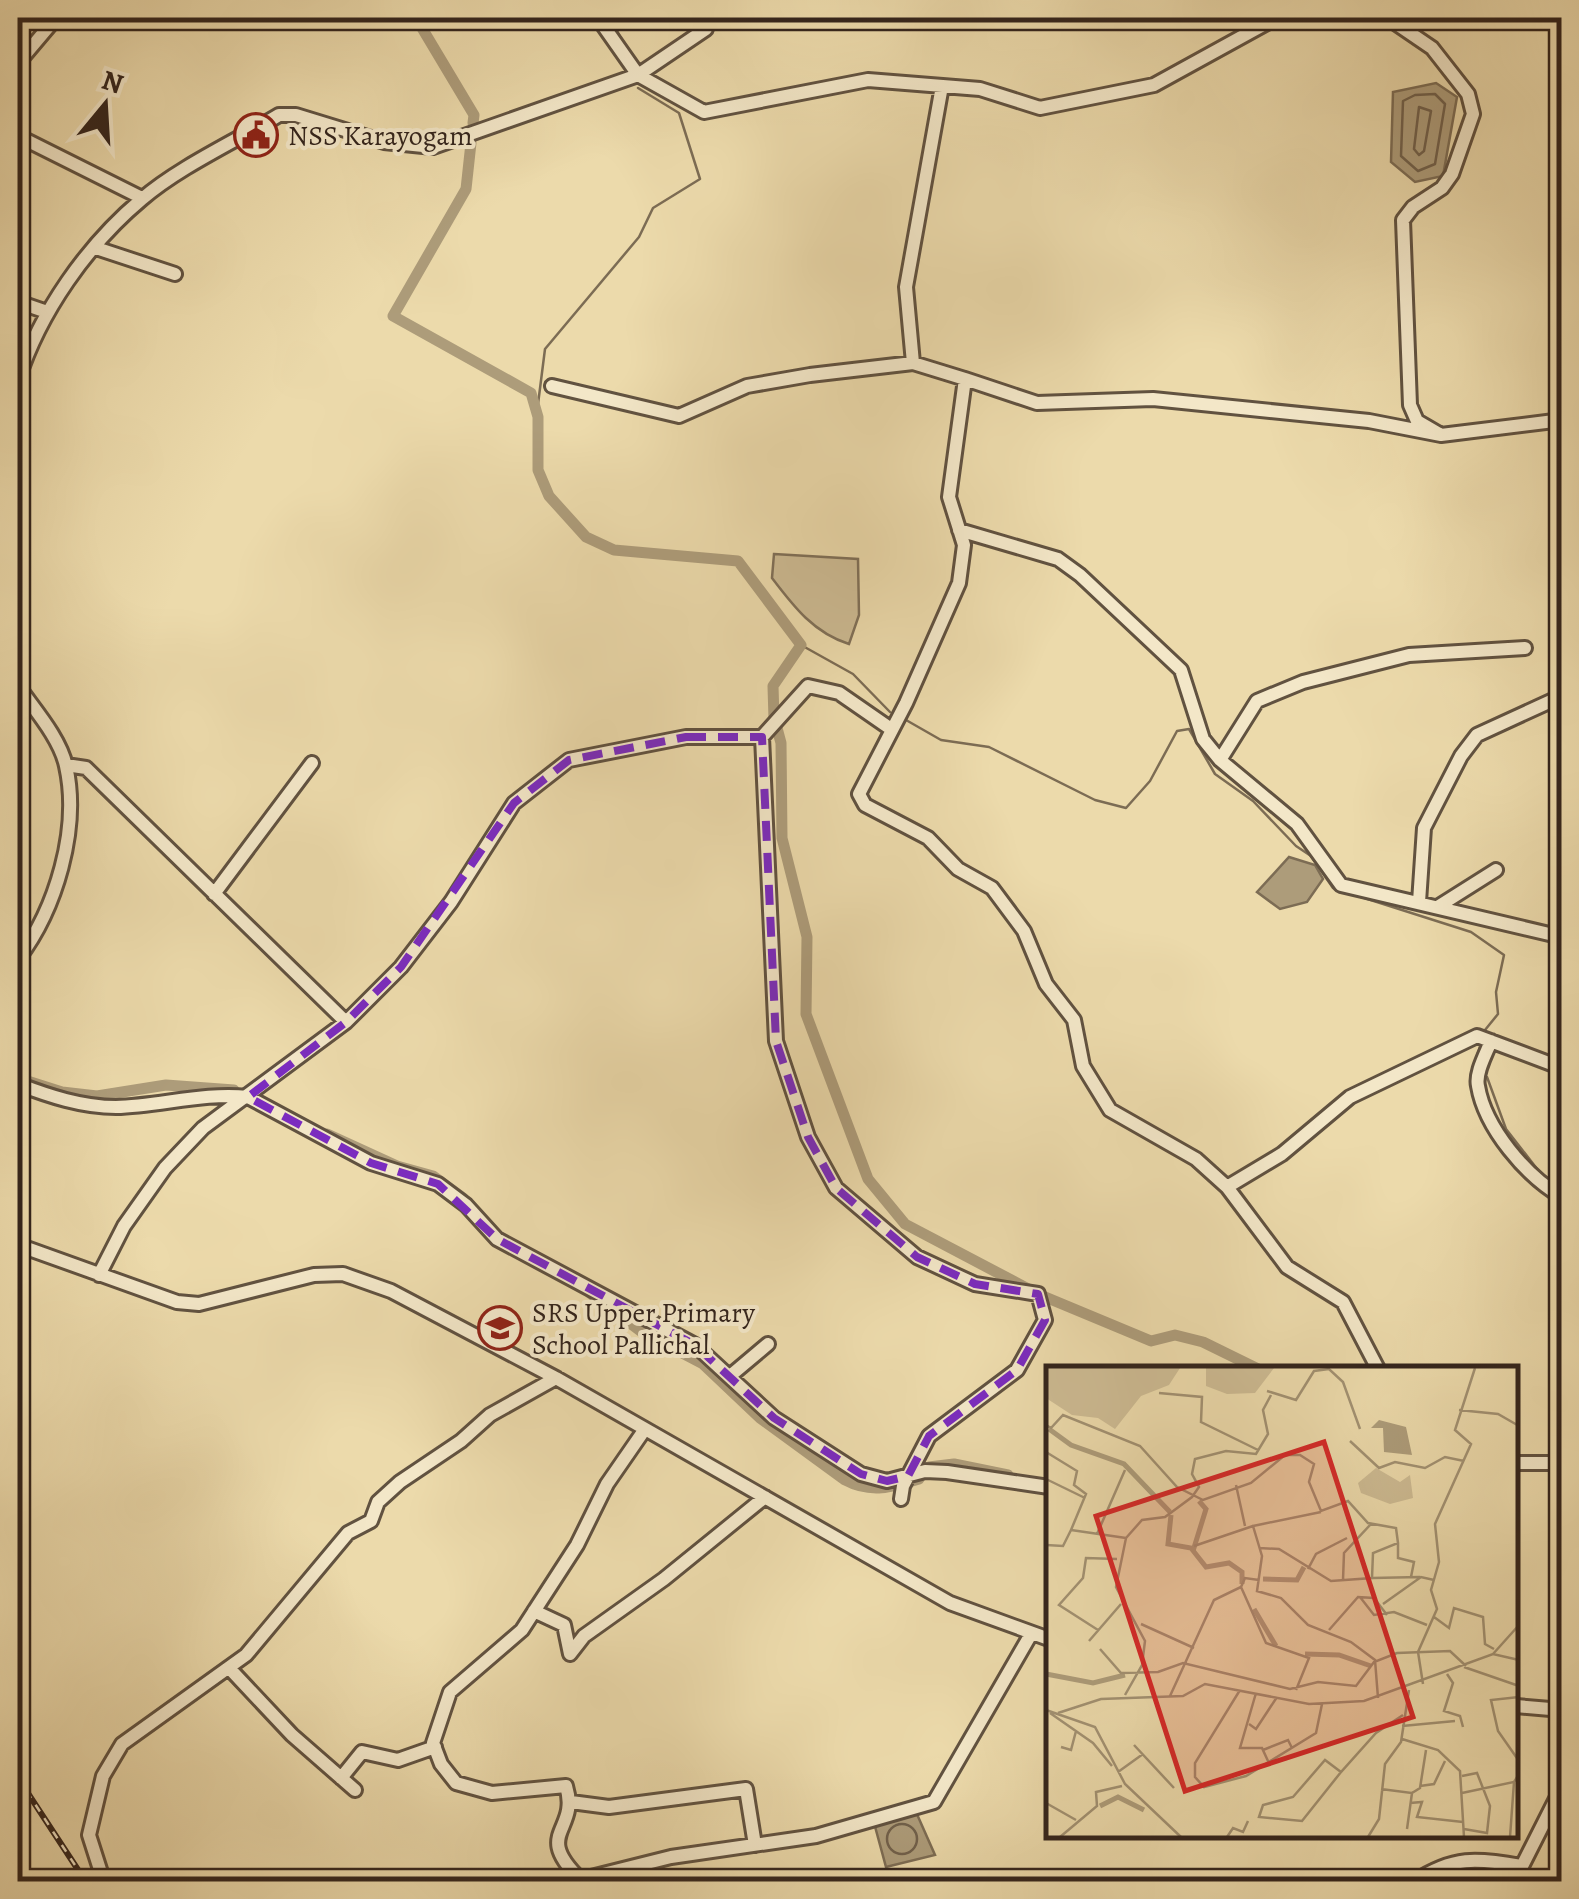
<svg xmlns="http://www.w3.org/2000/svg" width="1579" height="1899" font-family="Alegreya,serif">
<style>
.green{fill:#cdbb93;stroke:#807058;stroke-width:2.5}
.water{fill:#ad9c7a;stroke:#7c6c54;stroke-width:2.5}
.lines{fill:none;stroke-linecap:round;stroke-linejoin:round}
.shore{stroke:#70604b;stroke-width:2.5}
.stream{stroke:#7c6c54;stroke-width:2.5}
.canal{stroke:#ad9c7a;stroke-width:11}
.minor-casing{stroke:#615240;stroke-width:18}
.minor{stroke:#f3e7c8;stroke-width:12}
.rail-casing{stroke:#33241c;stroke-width:6}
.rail{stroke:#f3e7c8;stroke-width:2.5;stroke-dasharray:8;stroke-linecap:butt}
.marked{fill:none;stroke:#7b2cbf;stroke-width:8;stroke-dasharray:20 12;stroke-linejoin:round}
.labels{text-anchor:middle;stroke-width:8;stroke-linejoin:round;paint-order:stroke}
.poi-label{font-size:28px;fill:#33241c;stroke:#f3e7c8;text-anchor:start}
.inset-river{fill:none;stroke:#ad9c7a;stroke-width:5}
.inset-road{fill:none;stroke:#a29172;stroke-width:2.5}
.view{fill:#d62828;fill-opacity:0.15;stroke:#d62828;stroke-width:5}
.inset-edge{fill:none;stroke:#33241c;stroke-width:5}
</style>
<rect width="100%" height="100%" fill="#ecdaab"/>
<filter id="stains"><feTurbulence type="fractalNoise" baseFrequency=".002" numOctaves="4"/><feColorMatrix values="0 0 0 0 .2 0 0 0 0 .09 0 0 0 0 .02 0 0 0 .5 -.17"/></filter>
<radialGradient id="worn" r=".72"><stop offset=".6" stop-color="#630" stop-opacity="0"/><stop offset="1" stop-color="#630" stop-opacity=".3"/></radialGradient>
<path class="green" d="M774 554 858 559 859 615 849 644C814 633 794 607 772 578Z"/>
<path class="water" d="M1436 83 1457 97 1443 176 1415 182 1391 162 1393 92Z
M1289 857 1315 865 1323 879 1307 902 1280 909 1257 892Z
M916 1812 935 1855 886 1867 873 1819Z"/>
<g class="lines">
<path class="shore" d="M1435 94 1445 104 1435 164 1418 171 1401 156 1403 101 1415 95Z
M1419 107 1431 111 1424 151 1419 155 1414 149Z
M887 1839a15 15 0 1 1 30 0a15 15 0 1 1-30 0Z"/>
<path class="stream" d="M610 18 624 44
M537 412 545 349 639 237 653 208 700 179 679 113 638 88
M801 645 853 674 890 712
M906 720 941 740 989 747 1095 800 1126 808 1150 781 1177 731 1189 729 1215 774 1253 801 1296 846 1311 856 1333 888 1471 932 1504 955 1496 992 1498 1014 1485 1030
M1476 1059 1480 1047
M1487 1077 1506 1129 1541 1174
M1547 1180 1562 1187"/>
<path class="canal" d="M416 18 474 115 473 123
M471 143 466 189 393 316 531 393 538 417V470L549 496 586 537 614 550 738 561 801 645 773 686 774 719
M777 728 781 743 782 838 807 937 806 1014 868 1179 905 1224 1038 1294 1151 1341 1175 1335 1203 1342 1258 1369
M18 1078 62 1092 97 1096 166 1085 234 1090
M327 1134 397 1166 433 1176 463 1198
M590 1293 642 1332 703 1364 760 1418 845 1480C871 1494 893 1487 919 1479
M929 1467 954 1464 1008 1475"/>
<g class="minor-casing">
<path id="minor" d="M598 18 638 75 704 112 868 80 980 89 1040 108 1154 85 1276 18
M1388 18 1432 48 1468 94 1473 114 1452 174 1442 188 1413 207 1403 220 1410 405 1417 421 1441 435 1562 420
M18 63 56 18
M18 136 142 198
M96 248 175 274
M18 302 47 312
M913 363 906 287 942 86
M18 380C40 312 87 245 142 199 179 167 236 141 279 115H296L384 142 433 147 638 75 706 29 708 18
M552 386 679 416 747 386 810 375 913 363 965 379
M959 530 1058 559 1080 575 1181 670 1203 739 1220 760 1297 824 1341 885 1562 937
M18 686C34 709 60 738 66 766 80 829 56 909 18 959
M762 737 776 1041 808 1137 836 1188 917 1257 975 1284 1038 1294 1045 1320 1017 1370 929 1436 903 1486 901 1499
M1220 760 1257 701 1303 682 1409 655 1525 648
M66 765 86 768 346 1022
M214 894 312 763
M1419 902 1424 828 1461 756 1477 735 1562 696
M1439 906 1496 870
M1491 1041C1486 1054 1475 1073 1478 1086 1485 1128 1526 1176 1562 1197
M18 1084C49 1096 82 1107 116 1107 160 1106 204 1092 248 1097L371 1163 438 1184 466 1205 497 1239 695 1345 774 1418 861 1474 887 1481 925 1471 947 1472 1049 1487
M1227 1187 1282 1154 1350 1097 1477 1036 1562 1068
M18 1245 177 1302 199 1304 314 1275 343 1274 391 1291 556 1378 950 1603 1049 1639
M99 1275 124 1226 165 1168 203 1128 346 1022 401 967 451 902 514 803 569 760 686 737H762L808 686 839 693 891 729
M1378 1369 1343 1302 1287 1267 1227 1187 1196 1159 1110 1110 1083 1066 1074 1020 1046 984 1024 931 992 888 958 869 928 838 865 805 859 794 906 703 959 583 964 545 949 497 965 379 1037 403 1153 399 1369 421 1441 435
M730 1376 768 1344
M1516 1463H1562
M534 1611 564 1625 570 1654 584 1636 664 1579 765 1497
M230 1669 292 1735 355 1790
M1516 1706 1562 1710
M341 1778 362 1752 398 1760 435 1747
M571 1802 609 1807 746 1789 755 1845
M580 1879C532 1832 580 1832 566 1786L492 1793 456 1783 441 1764 433 1743 450 1692 522 1630 577 1545 607 1484 645 1429
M575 1881 671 1857 816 1836 934 1802 1031 1634
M104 1882 89 1835 103 1776 122 1744 246 1655 348 1533 371 1521 378 1502 400 1482 461 1441 490 1415 556 1378
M1414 1882C1453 1856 1477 1858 1521 1866
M1514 1882 1562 1787"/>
</g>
<use href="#minor" class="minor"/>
<g class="rail-casing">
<path id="rail" d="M18 1778 86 1882"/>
</g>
<use href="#rail" class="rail"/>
</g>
<path class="marked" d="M686 737H762L776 1041 808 1137 836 1188 917 1257 975 1284 1038 1294 1045 1320 1017 1370 929 1436 908 1476 887 1481 861 1474 774 1418 695 1345 497 1239 438 1184 371 1163 248 1097 346 1022 401 967 514 803 569 760Z"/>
<defs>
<g id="civic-ring" transform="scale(2.25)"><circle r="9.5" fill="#f3e7c8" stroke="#8f2418" stroke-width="1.5"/><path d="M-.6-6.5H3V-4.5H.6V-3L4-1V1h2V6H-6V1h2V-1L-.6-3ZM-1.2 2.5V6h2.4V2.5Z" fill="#8f2418"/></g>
<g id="school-ring" transform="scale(2.25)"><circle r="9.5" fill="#f3e7c8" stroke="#8f2418" stroke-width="1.5"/><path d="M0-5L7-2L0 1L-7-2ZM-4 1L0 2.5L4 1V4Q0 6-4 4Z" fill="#8f2418"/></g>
</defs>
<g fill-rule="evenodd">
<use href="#civic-ring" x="256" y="135"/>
<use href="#school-ring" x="500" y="1328"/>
</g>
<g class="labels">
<g class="poi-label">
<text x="288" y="145">NSS Karayogam</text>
<text x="532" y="1322">SRS Upper Primary<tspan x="532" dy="32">School Pallichal</tspan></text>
</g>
</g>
<g transform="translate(1046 1366)">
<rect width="472" height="472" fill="#ecdaab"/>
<path d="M0 2H134L123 19 95 30 69 63 52 52 26 49 0 32ZM160 2H228L209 27 181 28 160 20ZM330 102 354 116 364 109 367 132 344 138 315 127 312 117Z" fill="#cdbb93"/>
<path d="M333 54 360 61 366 89 338 86 337 62H325Z" fill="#ad9c7a"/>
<path class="inset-river" d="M3 63 25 79 78 98 124 146M125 149 122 178 145 182 160 201 183 197 196 206V218M147 185 160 143 153 135M217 213 251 214 258 201M208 243 230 280M259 288 293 289 325 300M0 308 47 317 79 309M54 440 72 431 98 444"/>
<path class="inset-road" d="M221 25 250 34 268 5 283 3 297 16 314 63M113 27 156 31 155 56 212 84M413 44 452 48 473 60M0 59 5 62 17 49 94 80 131 121 157 134 205 117 239 89H254L268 98 263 116 275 145 302 135 322 157 350 162 352 177 327 187 326 212 285 215 233 183 213 182M304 75 333 102 349 96 379 102 399 91 418 95M0 86 31 105 28 119 40 128 25 164 80 172M0 113 39 132M190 119 199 160M275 146 207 160 216 190 211 225 235 232 262 259 305 276 329 294 332 332M51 168 79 104M352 177V192L368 196 365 211M0 179 17 180 25 164M148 180 207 160M262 203 270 188 301 172M326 212 374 211M297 214 298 187 325 158M195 221 220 277 263 292 250 324M314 231 328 249 348 246 381 259M337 238 375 211 388 214M388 251 403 262 408 242 437 251 439 278 448 283M95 258 148 282M52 264 13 239 37 212 40 192 71 193M283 264 312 231 328 232 341 249M43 275 75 238M54 283 75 307 112 306 137 297 244 323 272 316 310 320 328 296 351 287 404 285 420 300M447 288 473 259M418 301 473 320M401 308 407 317 398 345 414 350 417 361M377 318 372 286 391 243 385 224 393 196 389 158 425 78 409 64 429 2M194 324 149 397V411L158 421 200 410 270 367 276 338M210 327 194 382H216L222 395M79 329 96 299 99 275 70 221 80 172 96 154 119 151 146 131 153 121 146 108 149 93 180 85 210 88 222 68 217 44 225 29M124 330 168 234 195 221 199 212 213 214M473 331 445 334 452 365 473 395M0 344 49 361 79 418 135 471M4 347 47 377 66 400M12 347 55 333 137 330 159 318 263 338 318 335 447 288 473 294M203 358 210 363 231 331M356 360 409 355M356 373 392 384 414 405 418 471M88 379 128 422M15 381 25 384 30 365M217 384 242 374 246 382M72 406 97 388M295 406 256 455 213 451 217 439 247 431 279 394 295 406 330 367 357 349M416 410 431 407 444 440 441 467 418 463M374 420 388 418 399 395M335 423 366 427 361 463M366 427 374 422 380 384M416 427 468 416 473 408M0 437 30 454M364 437 376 436 371 451 417 456M14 471 51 440 50 426 76 420M181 471 187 462 197 466 202 455M322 471 333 453 339 398 355 376 363 324M464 471 468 416"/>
<path class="view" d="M278 76 367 351 139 425 50 150Z"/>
<rect width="472" height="472" class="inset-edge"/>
</g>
<rect width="1579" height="1899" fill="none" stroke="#ecdaab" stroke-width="60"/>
<rect x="20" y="20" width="1539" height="1859" fill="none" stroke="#33241c" stroke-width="5"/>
<rect x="30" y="30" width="1519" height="1839" fill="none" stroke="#33241c" stroke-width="2.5"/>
<g transform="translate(105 105) rotate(18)" stroke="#f3e7c8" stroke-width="8" paint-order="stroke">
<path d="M0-8L18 38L0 25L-18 38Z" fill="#33241c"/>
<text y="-15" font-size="28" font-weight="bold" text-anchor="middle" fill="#33241c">N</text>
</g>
<rect width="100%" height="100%" filter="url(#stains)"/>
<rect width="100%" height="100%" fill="url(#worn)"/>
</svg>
